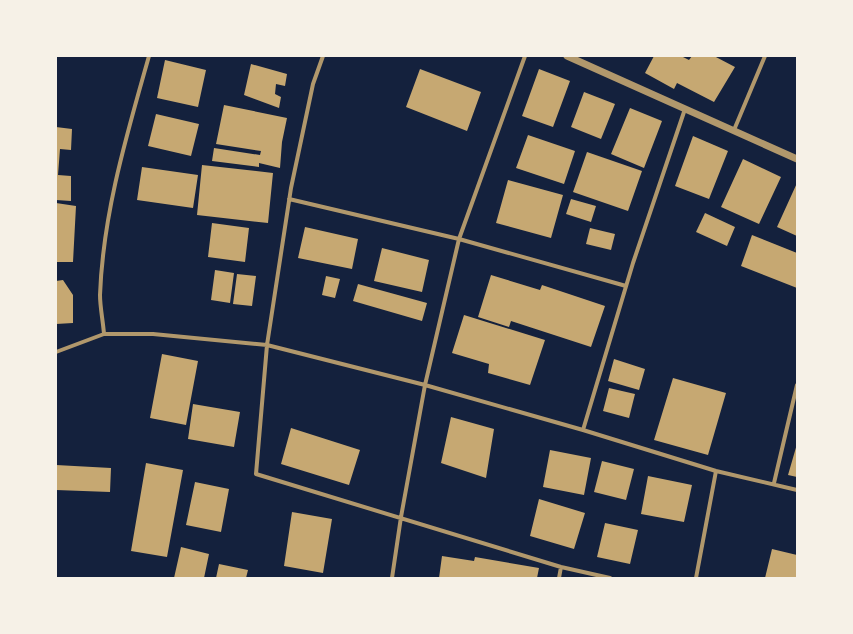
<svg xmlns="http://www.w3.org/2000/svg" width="853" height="634" font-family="Montserrat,sans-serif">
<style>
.building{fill:#c6a872}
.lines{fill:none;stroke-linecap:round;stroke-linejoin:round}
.minor{stroke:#b1986c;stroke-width:4}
.tertiary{stroke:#b1986c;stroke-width:7}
</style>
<rect width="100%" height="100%" fill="#14213d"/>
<path class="building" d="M654 56H681L689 60 692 56H714L735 67 714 102 677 83 674 89 645 73Z
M165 60 206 70 198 107 157 98Z
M251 64 287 74 285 86 276 84 275 94 281 97 279 108 244 95Z
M420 69 481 92 467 131 406 107Z
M539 69 570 81 553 127 522 116Z
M584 92 615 104 601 139 571 127Z
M224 105 287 118 282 142 280 168 259 163V167L212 161 214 148 260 155 261 151 216 144Z
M630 108 662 121 644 168 611 154Z
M156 114 199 124 191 156 148 146Z
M56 127 72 129 71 150 60 149 58 175 71 176V201L56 200Z
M528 135 575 151 564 184 516 168Z
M693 136 728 151 709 199 675 186Z
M587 152 642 171 628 211 573 192Z
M743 159 781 177 759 224 721 207Z
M202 165 273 173 268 223 197 215Z
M142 167 198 175 193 208 137 200Z
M508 180 563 195 551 238 496 223Z
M797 183V236L777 227Z
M571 199 596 206 591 222 566 214Z
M56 203 76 206 73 262H56Z
M705 213 735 227 727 246 696 232Z
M212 223 249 228 245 262 208 257Z
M305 227 358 239 352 269 298 258Z
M590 228 615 234 611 250 586 244Z
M752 235 797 253V288L741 266Z
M382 248 429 260 422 292 374 281Z
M215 270 234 273 230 303 211 300Z
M237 274 256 276 252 306 233 304Z
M491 275 540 290 542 285 605 306 591 347 511 321 509 327 478 317Z
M326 276 340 279 335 298 322 295Z
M63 280 73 295V323L56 324V281Z
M358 284 427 303 422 321 353 301Z
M464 315 545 340 530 385 488 373 489 364 452 353Z
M162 354 198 361 186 425 150 418Z
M614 359 645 369 639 390 608 381Z
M673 378 726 393 708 455 654 440Z
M609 388 635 394 629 418 603 411Z
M193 404 240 412 234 447 188 439Z
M451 417 494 429 486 478 441 463Z
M291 428 360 450 349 485 281 464Z
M797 444V477L788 475Z
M550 450 591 458 584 495 543 487Z
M602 461 634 469 626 500 594 492Z
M146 463 183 470 167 557 131 551Z
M56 465 111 468 110 492 56 490Z
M648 476 692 485 684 522 641 514Z
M195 482 229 489 221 532 186 525Z
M539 499 585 513 574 549 530 536Z
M292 512 332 519 323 573 284 566Z
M605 523 638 530 630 564 597 557Z
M181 547 209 554 204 578H174Z
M772 549 797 555V578H765Z
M442 556 474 561 475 557 539 568 537 578H439Z
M219 564 248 570 246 578H216Z"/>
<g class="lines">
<path class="minor" d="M323 56 313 84 291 188 267 345 256 474 561 567 610 578
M734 130 765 56
M289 199 459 239 626 286
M104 334C103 321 100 307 100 295 103 213 127 134 149 56
M56 352 104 334H153L267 345 425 385 583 430 716 471 797 490
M583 430 633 263 685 109
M774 483 797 385
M392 578 401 517 425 385 459 239 525 56
M559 578 561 567
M696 578 716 471"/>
<path class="tertiary" d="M567 56 797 159"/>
</g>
<rect width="853" height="634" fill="none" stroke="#f6f1e7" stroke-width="114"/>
</svg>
